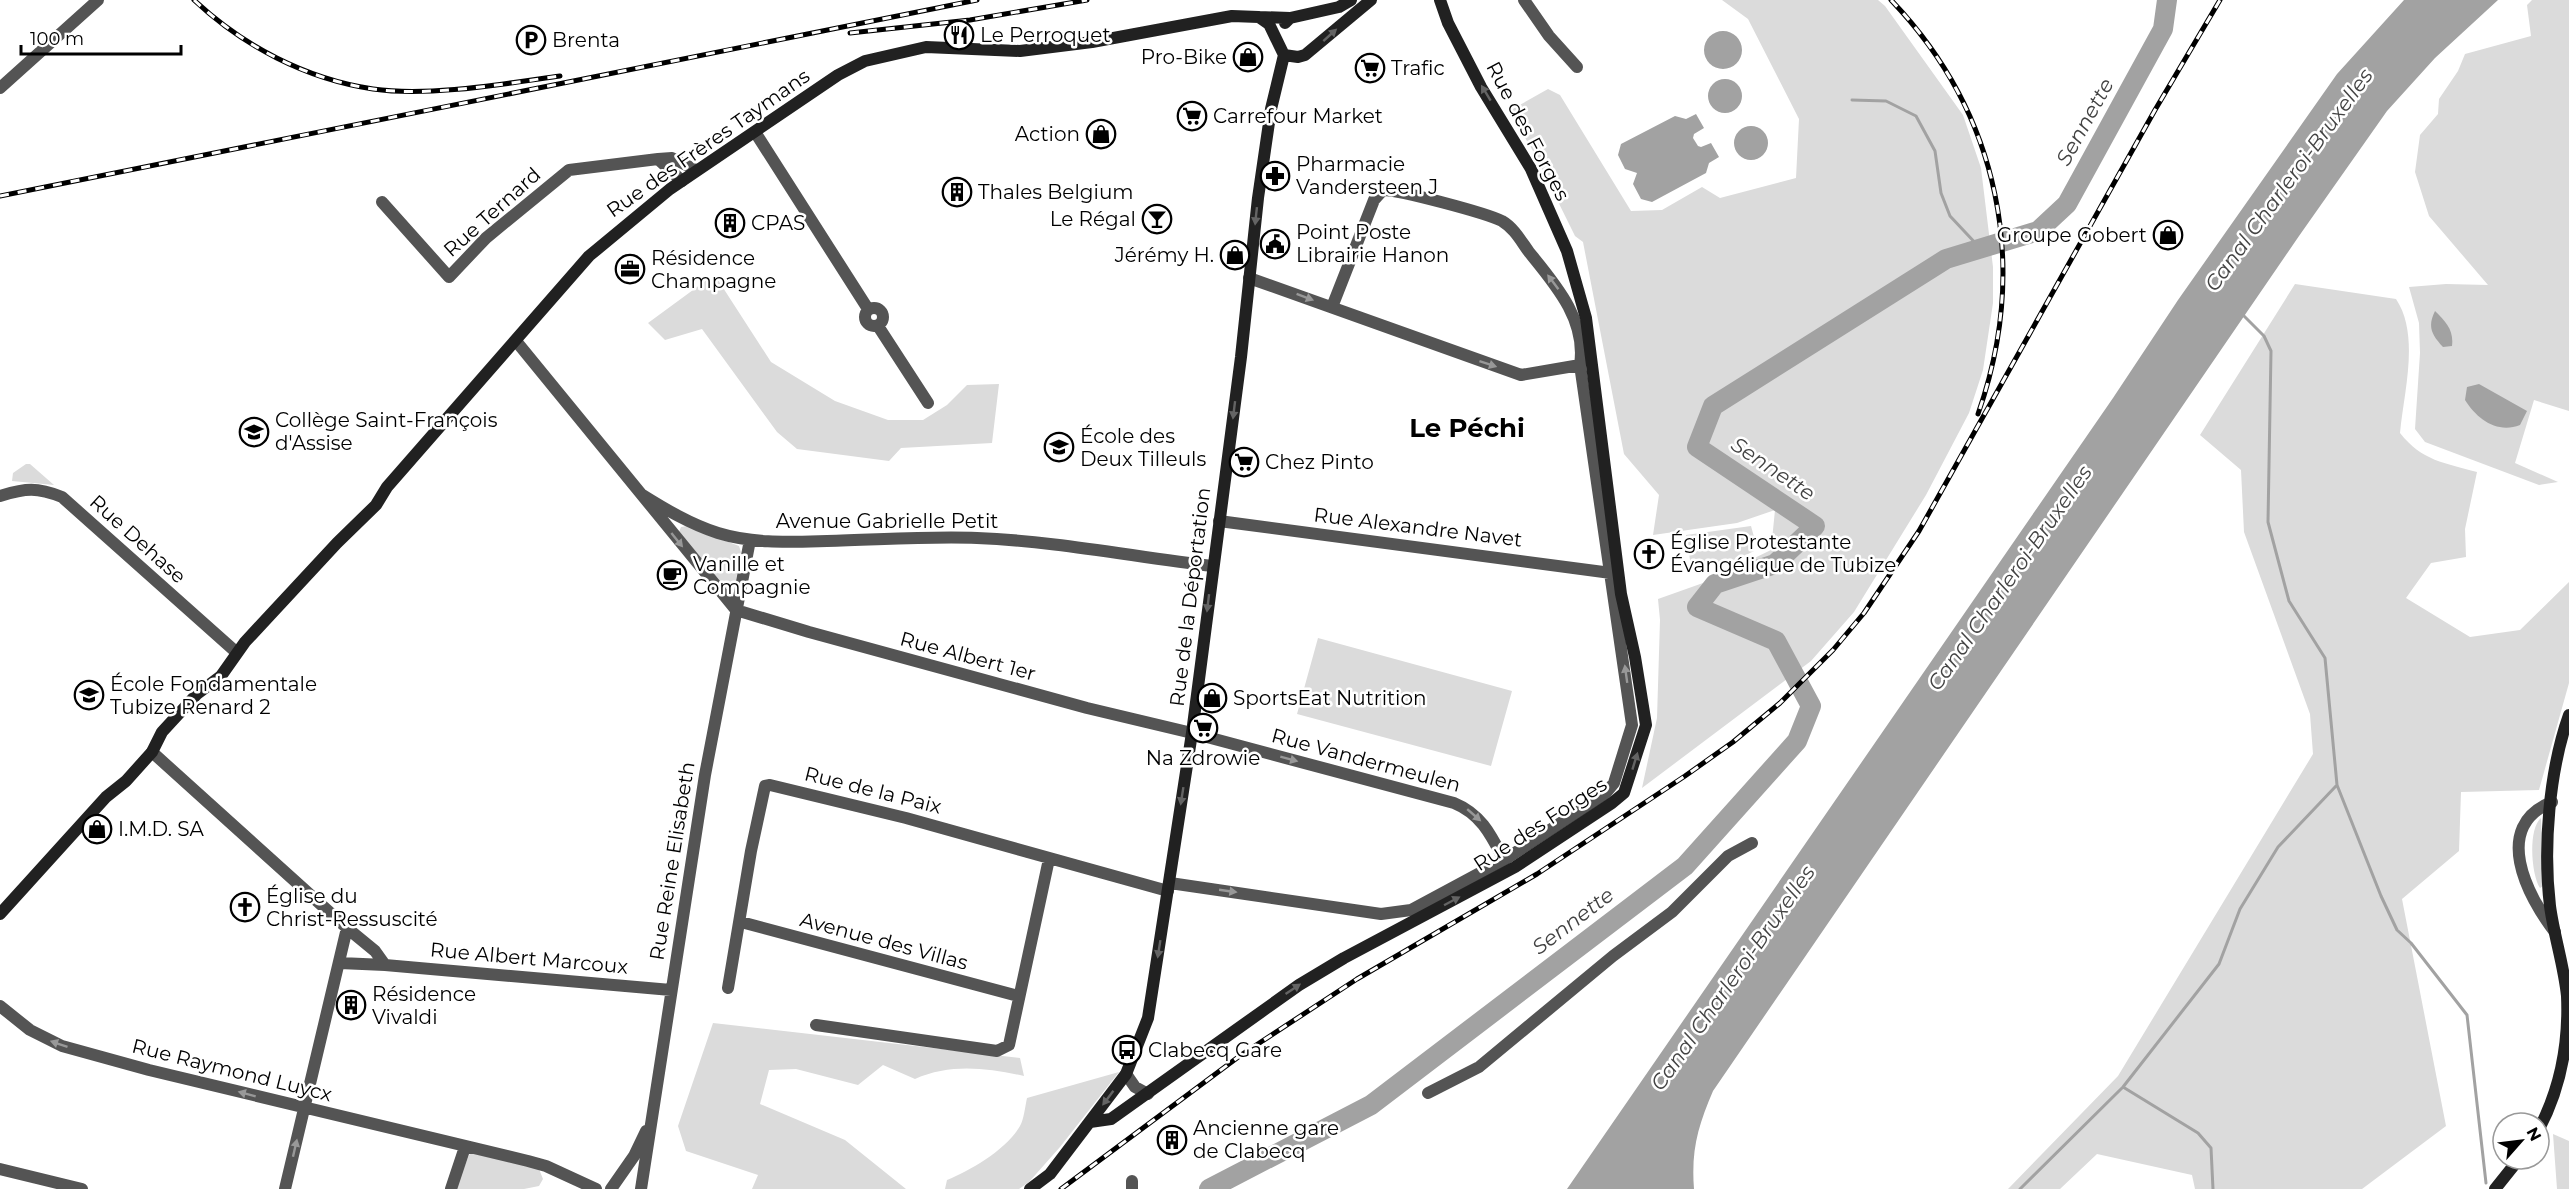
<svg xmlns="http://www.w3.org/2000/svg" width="2569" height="1189" font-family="Montserrat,sans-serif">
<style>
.green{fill:#dbdbdb}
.water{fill:#a2a2a2}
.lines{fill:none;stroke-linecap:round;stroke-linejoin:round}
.stream{stroke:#a2a2a2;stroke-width:3}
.river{stroke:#a2a2a2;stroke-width:20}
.street{stroke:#545454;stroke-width:12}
.secondary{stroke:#212121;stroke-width:12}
.rail-casing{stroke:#000;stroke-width:5}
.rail{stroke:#fff;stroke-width:3;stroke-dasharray:9;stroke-linecap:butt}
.oneway{fill:#646464}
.oneway2{fill:#989898}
.labels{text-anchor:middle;stroke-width:5;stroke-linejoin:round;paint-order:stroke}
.poi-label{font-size:20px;fill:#000;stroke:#fff;text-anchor:start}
.street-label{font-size:20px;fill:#000;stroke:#fff}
.water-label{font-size:21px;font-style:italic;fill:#434343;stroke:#fff}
.district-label{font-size:26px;font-weight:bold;fill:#000;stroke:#fff}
</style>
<rect width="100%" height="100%" fill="#fff"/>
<path class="green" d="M1722 0H1878L1885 6 1963 115 1981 168 1993 267V303L1983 370 1969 413 1926 495 1854 612 1811 661 1642 788 1657 718 1660 620 1658 599 1703 583 1771 550 1775 510 1737 523 1653 535 1659 495 1624 454 1583 242 1575 236 1533 151 1509 111 1548 89 1560 95 1631 211 1662 210 1702 187 1720 198 1796 178 1799 119 1748 19Z
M2532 0H2569V411L2534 400 2515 463 2558 482 2539 485 2425 442 2415 429 2420 353 2419 323 2409 287 2446 284 2488 285 2429 216 2415 172 2420 135 2438 114 2439 99 2458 71 2465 54 2531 36 2527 5Z
M708 279 718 280 771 362 835 401 888 420H923L947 405 967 385 999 384 992 443 901 448 889 461 797 449 777 432 702 329 665 340 648 323Z
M2295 284 2396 299C2420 335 2404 391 2400 433 2422 461 2445 463 2477 472L2465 529 2466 557 2431 563 2406 598 2470 637 2520 630 2569 582V683L2539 790 2461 792 2459 851 2402 899 2446 1126 2362 1189H2195L2192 1175 2097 1154 2060 1189H2008L2118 1076 2313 754 2310 714 2244 532 2241 470 2200 435Z
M26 464H30L54 485 12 481 13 473Z
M687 526 739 546 741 552 735 586 725 589 679 532 681 527Z
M1751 526 1754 537V551L1738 559 1691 566 1686 535Z
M1318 638 1512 691 1491 766 1297 714Z
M2541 818 2543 886 2540 888C2531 874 2528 829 2541 818Z
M713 1023 1020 1058 1024 1076C988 1068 950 1063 915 1079L883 1065 858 1085 796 1069 769 1070 760 1104 845 1140 906 1189H752L758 1175 686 1151 678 1126Z
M1119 1072 1060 1147 1029 1182 1019 1189H945L947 1180C971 1170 1006 1150 1020 1126 1024 1119 1025 1107 1027 1098Z
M2553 1134 2569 1141V1189H2557Z
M472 1153 539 1169 543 1179 539 1186 524 1189H456L469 1155Z"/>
<path class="water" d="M2404 0H2498L2435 58 2387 111 2299 236 1713 1091C1698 1126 1691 1150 1694 1189H1567L2113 398 2178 300 2337 74Z
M1704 50a19 19 0 1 1 38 0a19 19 0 1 1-38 0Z
M1708 96a17 17 0 1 1 34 0a17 17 0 1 1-34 0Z
M1696 114 1704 128 1694 134 1693 138 1698 146 1701 147 1711 143 1719 157 1709 163 1706 173 1652 202 1641 199 1633 184 1637 173 1625 169 1618 155 1621 144 1675 116 1686 119Z
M1734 143a17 17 0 1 1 34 0a17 17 0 1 1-34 0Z
M2435 311C2446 322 2454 330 2452 346L2443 347C2432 335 2427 327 2435 311Z
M2479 384 2527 411 2520 425C2497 434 2477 419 2465 400L2467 387Z"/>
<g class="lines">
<path class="stream" d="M1852 100 1886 101 1916 116 1935 151 1941 193 1950 216 1980 248
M2242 314 2264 336 2271 351 2268 522 2289 601 2325 658 2337 785 2381 896 2397 930 2411 943 2467 1015 2486 1183
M2123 1087 2198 1133 2211 1148 2213 1189
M2020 1189 2123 1087 2219 964 2240 909 2278 847 2336 786"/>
<path class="river" d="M1209 1189 1371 1105 1685 866 1797 741 1811 706 1776 641 1697 607 1715 584 1775 564 1815 526 1697 447 1713 406 1946 259 2038 231 2067 204 2163 29 2167 0"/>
<path class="street" d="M1524 0 1549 36 1577 67
M0 88 98 0
M755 132 868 309
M682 181 658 159 672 158 696 170
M382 202 449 277 486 238 569 170 658 159
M1249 278 1521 375 1580 365
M865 317a9 9 0 1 1 18 0a9 9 0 1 1-18 0Z
M878 326 928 403
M516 341 736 610
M641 494C665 509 690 524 718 533 754 544 790 542 827 541 877 540 927 536 977 538 1056 541 1135 557 1213 566
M0 496C26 488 37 487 62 497L236 652
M1219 521 1611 573
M736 610 809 632 1087 708 1192 733 1454 803C1481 814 1491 835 1504 860
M152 752 347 928
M2552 802C2491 826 2527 896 2555 932
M1170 883 1381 914 1411 910 1504 860 1605 794 1614 783 1632 725 1580 365C1587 320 1555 284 1529 252 1521 241 1514 228 1502 221 1486 213 1400 190 1383 190L1374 200 1332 307
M741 922 1018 996
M385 965 671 990
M728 988 751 851 765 786 770 785 906 818 1168 891
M0 1006 30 1030 62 1046 149 1070 528 1161 546 1166 596 1189
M816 1025 997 1051 1009 1045 1049 859
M1126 1074 1135 1087 1148 1094
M1428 1093 1479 1067 1613 956 1672 912 1728 856 1752 843
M0 1169 82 1189
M285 1189 347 928 375 951 385 965 340 963
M451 1189 465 1147
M611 1189 634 1156 646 1131
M641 1189 705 775 750 540
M1132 1189V1181"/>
<path class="secondary" d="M1285 23 1290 18 1339 7 1351 0
M1284 55 1298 57 1305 55 1371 0
M0 914 106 797 126 781 152 752 162 732 197 694 221 676 245 642 337 543 376 505 387 487 589 256 670 189 838 75 865 61 926 47 1020 51 1092 42 1232 16 1290 18
M1090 1122 1111 1119 1299 985 1344 958 1515 867 1612 803 1624 793 1646 725 1635 657 1621 594 1586 318 1567 251 1531 169 1481 87 1448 23 1440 0
M2539 1129C2560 1089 2569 1042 2567 996 2564 966 2554 936 2550 906 2543 848 2549 771 2569 715
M1030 1189 1050 1174 1126 1074 1148 1018 1192 733 1241 357 1258 198 1271 109 1284 55 1269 24 1259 17
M2495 1189 2519 1159"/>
<g class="rail-casing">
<path id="rail" d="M194 0C243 46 306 79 373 89 429 97 503 84 560 76
M1891 0C2000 114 2030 266 1978 414
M850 33 970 20 1087 0
M0 196 977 0
M1061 1189 1241 1055 1357 979 1537 874 1685 776 1733 742 1780 703 1833 650 1864 613 1919 531 2155 110 2220 0"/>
</g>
<use href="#rail" class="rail"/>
</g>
<defs><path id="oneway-solid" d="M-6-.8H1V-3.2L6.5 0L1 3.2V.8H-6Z" transform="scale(1.5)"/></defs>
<g class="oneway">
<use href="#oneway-solid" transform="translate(1330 35) rotate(-42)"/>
<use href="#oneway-solid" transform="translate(1486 93) rotate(-121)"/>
<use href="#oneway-solid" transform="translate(1256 216) rotate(96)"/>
<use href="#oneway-solid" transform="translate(1234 410) rotate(97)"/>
<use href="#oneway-solid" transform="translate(1208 603) rotate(97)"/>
<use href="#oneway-solid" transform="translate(1635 761) rotate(-73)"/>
<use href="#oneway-solid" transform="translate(1182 796) rotate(99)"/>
<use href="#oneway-solid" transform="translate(1452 901) rotate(-28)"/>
<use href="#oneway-solid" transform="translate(1159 949) rotate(99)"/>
<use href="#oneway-solid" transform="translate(1293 989) rotate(-34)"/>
<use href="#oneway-solid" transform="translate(1108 1098) rotate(127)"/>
</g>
<g class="oneway2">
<use href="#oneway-solid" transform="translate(1553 282) rotate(-127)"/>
<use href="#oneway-solid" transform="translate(1305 297) rotate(21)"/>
<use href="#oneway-solid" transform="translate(1488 364) rotate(18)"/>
<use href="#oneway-solid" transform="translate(677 540) rotate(51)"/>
<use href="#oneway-solid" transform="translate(1626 674) rotate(-98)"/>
<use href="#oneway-solid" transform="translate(1289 759) rotate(15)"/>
<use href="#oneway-solid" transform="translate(1474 815) rotate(41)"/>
<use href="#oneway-solid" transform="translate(1228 891) rotate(8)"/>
<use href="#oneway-solid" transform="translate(59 1044) rotate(-161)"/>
<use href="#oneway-solid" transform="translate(247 1094) rotate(-165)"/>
<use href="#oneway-solid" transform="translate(295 1148) rotate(-77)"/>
</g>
<defs>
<g id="restaurant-ring" transform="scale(1.5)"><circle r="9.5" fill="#fff" stroke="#000" stroke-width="1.5"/><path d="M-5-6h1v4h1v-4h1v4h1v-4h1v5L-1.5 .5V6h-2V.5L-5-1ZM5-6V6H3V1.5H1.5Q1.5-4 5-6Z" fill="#000"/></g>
<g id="parking-ring" transform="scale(1.5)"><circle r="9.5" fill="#fff" stroke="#000" stroke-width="1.5"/><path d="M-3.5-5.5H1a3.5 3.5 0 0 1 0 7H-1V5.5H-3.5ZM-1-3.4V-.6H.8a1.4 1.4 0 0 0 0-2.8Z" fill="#000"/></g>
<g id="shop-ring" transform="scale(1.5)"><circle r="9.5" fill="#fff" stroke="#000" stroke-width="1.5"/><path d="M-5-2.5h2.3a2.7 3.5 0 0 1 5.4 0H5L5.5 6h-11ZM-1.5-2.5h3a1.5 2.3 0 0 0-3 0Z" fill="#000"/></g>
<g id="supermarket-ring" transform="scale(1.5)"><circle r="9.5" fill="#fff" stroke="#000" stroke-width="1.5"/><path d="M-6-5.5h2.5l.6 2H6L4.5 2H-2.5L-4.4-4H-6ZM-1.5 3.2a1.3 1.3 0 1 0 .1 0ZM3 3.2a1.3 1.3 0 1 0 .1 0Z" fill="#000"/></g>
<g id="pharmacy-ring" transform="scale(1.5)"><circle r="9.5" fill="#fff" stroke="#000" stroke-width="1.5"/><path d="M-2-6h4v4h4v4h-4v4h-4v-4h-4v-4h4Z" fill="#000"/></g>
<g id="building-ring" transform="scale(1.5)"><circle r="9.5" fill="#fff" stroke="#000" stroke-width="1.5"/><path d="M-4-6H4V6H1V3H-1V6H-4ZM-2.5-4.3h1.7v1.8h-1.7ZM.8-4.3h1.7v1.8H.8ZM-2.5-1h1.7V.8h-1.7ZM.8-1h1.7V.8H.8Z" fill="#000"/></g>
<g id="bar-ring" transform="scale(1.5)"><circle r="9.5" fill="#fff" stroke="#000" stroke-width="1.5"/><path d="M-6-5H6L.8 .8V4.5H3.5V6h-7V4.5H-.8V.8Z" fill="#000"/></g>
<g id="civic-ring" transform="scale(1.5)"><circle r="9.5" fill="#fff" stroke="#000" stroke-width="1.5"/><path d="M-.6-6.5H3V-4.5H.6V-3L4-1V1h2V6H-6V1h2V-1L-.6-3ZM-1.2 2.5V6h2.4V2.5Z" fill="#000"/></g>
<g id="office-ring" transform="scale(1.5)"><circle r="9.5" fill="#fff" stroke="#000" stroke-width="1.5"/><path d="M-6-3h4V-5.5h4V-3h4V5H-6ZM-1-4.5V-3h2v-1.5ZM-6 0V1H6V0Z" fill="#000"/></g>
<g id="school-ring" transform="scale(1.5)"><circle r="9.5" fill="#fff" stroke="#000" stroke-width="1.5"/><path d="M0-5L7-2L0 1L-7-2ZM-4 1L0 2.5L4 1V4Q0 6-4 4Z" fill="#000"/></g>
<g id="church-ring" transform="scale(1.5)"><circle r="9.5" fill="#fff" stroke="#000" stroke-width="1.5"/><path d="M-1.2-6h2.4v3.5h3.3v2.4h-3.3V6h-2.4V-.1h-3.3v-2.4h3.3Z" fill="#000"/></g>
<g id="cafe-ring" transform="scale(1.5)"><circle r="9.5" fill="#fff" stroke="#000" stroke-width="1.5"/><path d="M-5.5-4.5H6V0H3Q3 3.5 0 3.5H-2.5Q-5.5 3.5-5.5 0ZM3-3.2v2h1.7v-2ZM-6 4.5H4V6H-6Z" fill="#000"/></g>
<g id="bus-ring" transform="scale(1.5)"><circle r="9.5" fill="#fff" stroke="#000" stroke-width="1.5"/><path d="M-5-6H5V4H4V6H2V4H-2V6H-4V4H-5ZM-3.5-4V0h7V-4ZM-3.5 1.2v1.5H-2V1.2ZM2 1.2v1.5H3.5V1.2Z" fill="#000"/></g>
</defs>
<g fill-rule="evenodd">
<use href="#restaurant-ring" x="959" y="35"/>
<use href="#parking-ring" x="531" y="40"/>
<use href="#shop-ring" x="1248" y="57"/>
<use href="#supermarket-ring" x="1370" y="68"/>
<use href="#supermarket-ring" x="1192" y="116"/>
<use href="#shop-ring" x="1101" y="134"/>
<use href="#pharmacy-ring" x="1275" y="176"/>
<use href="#building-ring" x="957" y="192"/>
<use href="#bar-ring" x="1157" y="219"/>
<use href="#building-ring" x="730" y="223"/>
<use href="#shop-ring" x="2168" y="235"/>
<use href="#civic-ring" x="1275" y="244"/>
<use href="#shop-ring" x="1235" y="255"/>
<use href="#office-ring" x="630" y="269"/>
<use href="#school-ring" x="254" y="432"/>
<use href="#school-ring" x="1059" y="447"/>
<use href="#supermarket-ring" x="1244" y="462"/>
<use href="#church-ring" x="1649" y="554"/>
<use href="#cafe-ring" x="672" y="575"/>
<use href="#school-ring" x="89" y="695"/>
<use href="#shop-ring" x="1212" y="698"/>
<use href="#supermarket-ring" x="1203" y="728"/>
<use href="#shop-ring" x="97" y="829"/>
<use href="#church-ring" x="245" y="907"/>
<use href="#building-ring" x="351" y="1005"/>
<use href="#bus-ring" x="1127" y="1050"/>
<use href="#building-ring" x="1172" y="1140"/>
</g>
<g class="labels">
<g class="poi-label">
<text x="980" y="42">Le Perroquet</text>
<text x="552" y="47">Brenta</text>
<text x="1227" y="64" text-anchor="end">Pro-Bike</text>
<text x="1391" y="75">Trafic</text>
<text x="1213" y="123">Carrefour Market</text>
<text x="1080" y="141" text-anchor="end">Action</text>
<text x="1296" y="171">Pharmacie<tspan x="1296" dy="23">Vandersteen J</tspan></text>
<text x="978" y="199">Thales Belgium</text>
<text x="1136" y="226" text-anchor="end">Le Régal</text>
<text x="751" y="230">CPAS</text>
<text x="1296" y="239">Point Poste<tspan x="1296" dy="23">Librairie Hanon</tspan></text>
<text x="2147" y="242" text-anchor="end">Groupe Gobert</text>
<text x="1214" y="262" text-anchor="end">Jérémy H.</text>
<text x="651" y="265">Résidence<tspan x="651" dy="23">Champagne</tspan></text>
<text x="275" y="427">Collège Saint-François<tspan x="275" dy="23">d'Assise</tspan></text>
<text x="1080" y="443">École des<tspan x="1080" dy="23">Deux Tilleuls</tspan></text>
<text x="1265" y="469">Chez Pinto</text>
<text x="1670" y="549">Église Protestante<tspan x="1670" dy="23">Évangélique de Tubize</tspan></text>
<text x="693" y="571">Vanille et<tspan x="693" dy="23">Compagnie</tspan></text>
<text x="110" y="691">École Fondamentale<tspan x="110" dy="23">Tubize Renard 2</tspan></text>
<text x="1233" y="705">SportsEat Nutrition</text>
<text x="1203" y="765" text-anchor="middle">Na Zdrowie</text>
<text x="118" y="836">I.M.D. SA</text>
<text x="266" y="903">Église du<tspan x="266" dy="23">Christ-Ressuscité</tspan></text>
<text x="372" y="1001">Résidence<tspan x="372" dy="23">Vivaldi</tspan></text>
<text x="1148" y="1057">Clabecq Gare</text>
<text x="1193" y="1135">Ancienne gare<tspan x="1193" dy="23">de Clabecq</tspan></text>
</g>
<g class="street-label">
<text transform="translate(1528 131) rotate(62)" y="7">Rue des Forges</text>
<text transform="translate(708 143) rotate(-35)" y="7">Rue des Frères Taymans</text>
<text transform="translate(492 212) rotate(-42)" y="7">Rue Ternard</text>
<text x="887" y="528">Avenue Gabrielle Petit</text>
<text transform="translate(1418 527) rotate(7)" y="7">Rue Alexandre Navet</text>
<text transform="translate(138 539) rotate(42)" y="7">Rue Dehase</text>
<text transform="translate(1190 597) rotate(-83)" y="7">Rue de la Déportation</text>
<text transform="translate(968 656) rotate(15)" y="7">Rue Albert 1er</text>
<text transform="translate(1366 760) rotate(15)" y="7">Rue Vandermeulen</text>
<text transform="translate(873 790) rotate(14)" y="7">Rue de la Paix</text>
<text transform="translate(1540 824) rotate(-33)" y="7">Rue des Forges</text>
<text transform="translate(672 861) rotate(-81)" y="7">Rue Reine Elisabeth</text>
<text transform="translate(884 941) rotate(15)" y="7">Avenue des Villas</text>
<text transform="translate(529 958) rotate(5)" y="7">Rue Albert Marcoux</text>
<text transform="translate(232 1070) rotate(14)" y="7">Rue Raymond Luycx</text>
</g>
<g class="water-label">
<text transform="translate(2085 122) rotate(-61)" y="7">Sennette</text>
<text transform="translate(2289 180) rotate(-54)" y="7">Canal Charleroi-Bruxelles</text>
<text transform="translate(1773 469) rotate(34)" y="7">Sennette</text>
<text transform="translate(2010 578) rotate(-55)" y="7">Canal Charleroi-Bruxelles</text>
<text transform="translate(1573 921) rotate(-37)" y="7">Sennette</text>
<text transform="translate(1733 978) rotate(-55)" y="7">Canal Charleroi-Bruxelles</text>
</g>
<g class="district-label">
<text x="1467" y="437">Le Péchi</text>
</g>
</g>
<g transform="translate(2521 1141) rotate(62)"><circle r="28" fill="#ffffff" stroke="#999999" stroke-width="1.5"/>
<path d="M0-4.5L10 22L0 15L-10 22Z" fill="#000000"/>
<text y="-9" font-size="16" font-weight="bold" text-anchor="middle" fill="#000000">N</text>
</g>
<path d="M21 45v9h160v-9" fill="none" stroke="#000000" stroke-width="3"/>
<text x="30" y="45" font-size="18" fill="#000000" stroke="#ffffff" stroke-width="4.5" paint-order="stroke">100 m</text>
</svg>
